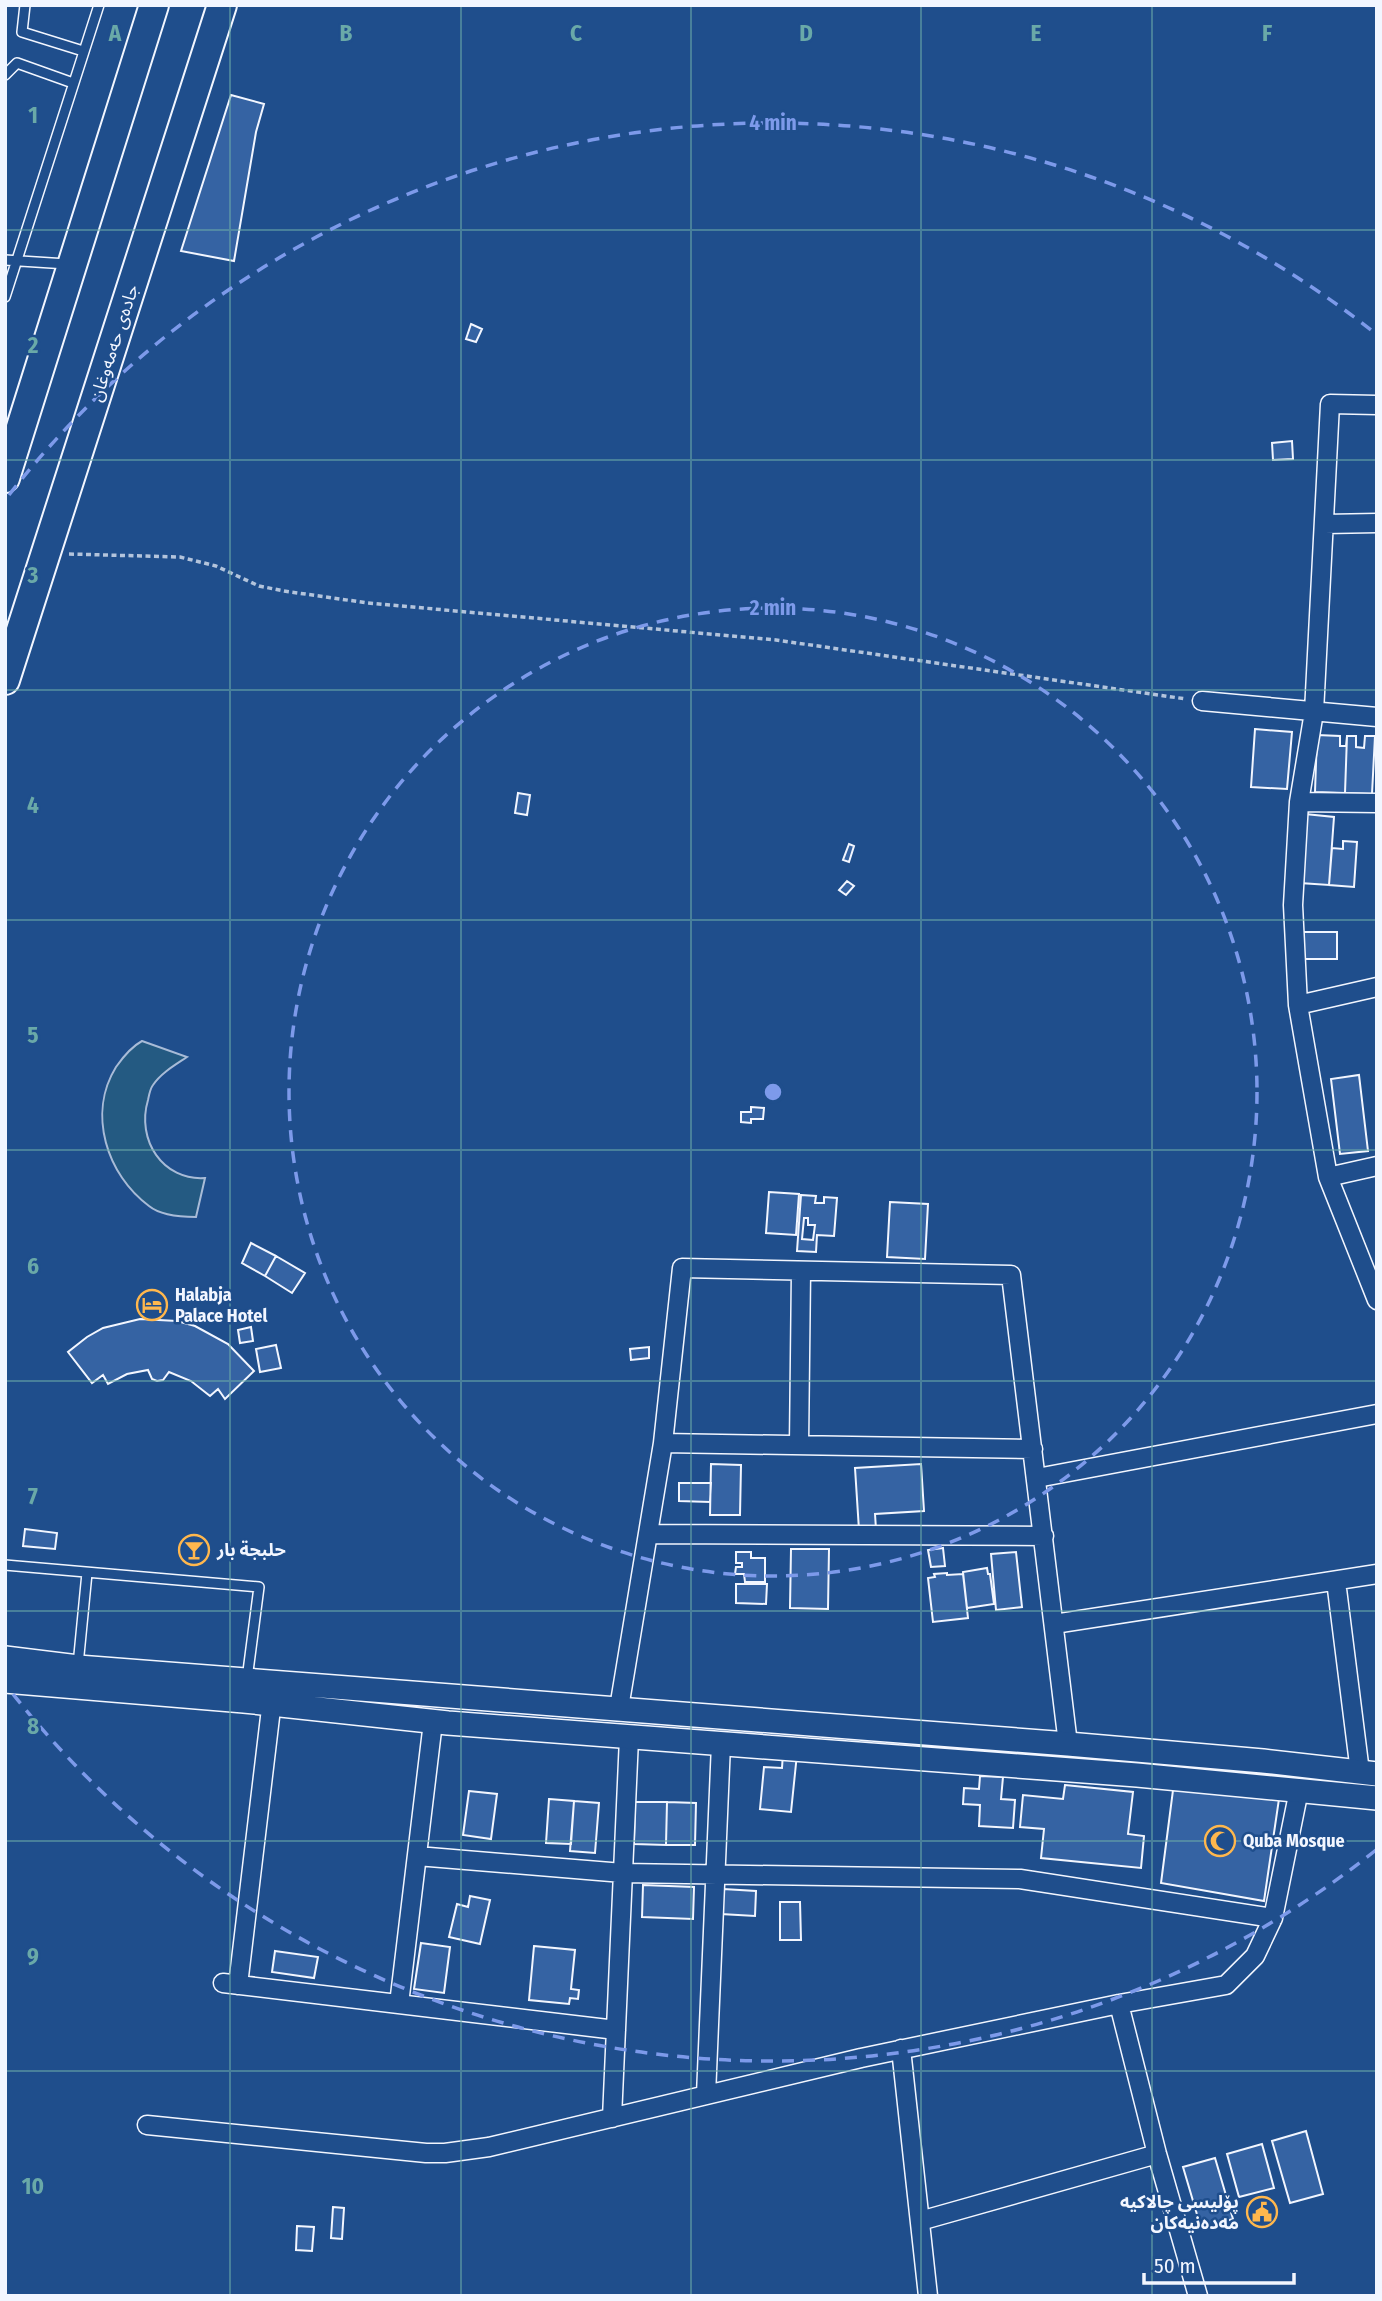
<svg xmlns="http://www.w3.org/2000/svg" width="1382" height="2301" font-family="'Fira Sans Condensed','Noto Sans Arabic',sans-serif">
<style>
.green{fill:#245a82;stroke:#a8bbd7;stroke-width:2}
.building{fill:#3563a3;stroke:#f2f6ff;stroke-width:2;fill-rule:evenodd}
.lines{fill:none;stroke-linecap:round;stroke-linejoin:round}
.service-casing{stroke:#f2f6ff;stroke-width:12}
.minor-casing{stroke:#f2f6ff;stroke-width:21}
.tertiary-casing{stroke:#f2f6ff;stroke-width:26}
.primary-casing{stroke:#f2f6ff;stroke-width:32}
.path{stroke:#b3c4dc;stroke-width:3.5;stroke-dasharray:5 3.5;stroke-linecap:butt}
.service{stroke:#1f4e8c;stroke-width:9}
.minor{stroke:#1f4e8c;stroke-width:18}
.tertiary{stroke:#1f4e8c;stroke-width:23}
.primary{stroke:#1f4e8c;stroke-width:28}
.grid{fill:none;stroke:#6aa9a8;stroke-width:2;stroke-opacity:0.55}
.ring{fill:none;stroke:#7d9aea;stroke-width:3.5;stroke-dasharray:12 9}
.labels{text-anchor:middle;stroke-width:5;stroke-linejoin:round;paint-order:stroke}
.street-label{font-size:18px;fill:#f2f6ff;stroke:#1f4e8c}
.poi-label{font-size:18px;font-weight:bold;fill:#f2f6ff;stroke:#1f4e8c;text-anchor:start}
.grid-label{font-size:23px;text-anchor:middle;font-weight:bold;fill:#6aa9a8;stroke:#1f4e8c;stroke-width:5;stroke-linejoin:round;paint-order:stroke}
.centre{fill:#7d9aea;stroke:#1f4e8c;stroke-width:3.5}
.ring-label{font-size:21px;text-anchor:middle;font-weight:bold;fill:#7d9aea;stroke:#1f4e8c;stroke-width:5;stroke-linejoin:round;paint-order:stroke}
</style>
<rect width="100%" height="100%" fill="#1f4e8c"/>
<path class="green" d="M142 1041 187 1057C175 1065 161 1073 153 1085 150 1089 149 1095 148 1100 136 1140 163 1181 205 1178L196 1217C182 1217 160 1215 149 1206 107 1175 87 1114 116 1067 123 1057 131 1047 142 1041Z"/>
<path class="building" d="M231 95 264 104 256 132 234 261 181 251Z
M471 324 482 329 476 342 466 339Z
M1292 441 1293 459 1273 460 1272 443Z
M1255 729 1292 732 1287 789 1251 787Z
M1317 735 1340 736V746H1346L1347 736 1345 793 1315 792Z
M1347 736H1356V747L1364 748 1365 736H1375L1372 794 1345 793Z
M518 793 530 795 527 815 515 813Z
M1305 814 1334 817 1329 885 1300 883Z
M1343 841 1357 842 1354 887 1329 885 1332 848 1343 849Z
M849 844 854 846 849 862 843 860Z
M847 881 854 886 846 895 839 890Z
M1301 932H1337V959H1301Z
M1359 1075 1368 1151 1340 1154 1331 1079Z
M751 1107 764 1108 763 1119H751V1123L741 1122V1112H751Z
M769 1192 799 1194 796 1235 766 1233Z
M801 1195 816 1196 815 1203H824V1197L837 1198 834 1236 817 1235 816 1252 797 1251ZM804 1218H808V1225H815L813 1240 802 1239Z
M890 1202 928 1204 925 1259 887 1257Z
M251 1243 276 1256 265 1276 242 1263Z
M276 1256 305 1273 292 1293 265 1276Z
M140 1319 177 1321 195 1326 228 1344 254 1371 225 1399 218 1389 210 1396 191 1381 169 1372 163 1380 157 1381 152 1379 148 1370 127 1374 108 1384 103 1375 92 1383 68 1352 87 1337 103 1328Z
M251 1327 253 1341 240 1343 238 1330Z
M276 1345 281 1368 260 1372 256 1349Z
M649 1347V1358L631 1360 630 1349Z
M711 1464 741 1465 740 1515H710Z
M921 1464 924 1511 875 1514 876 1529 859 1530 855 1468Z
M679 1483H711L710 1502 679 1501Z
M25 1529 57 1533 55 1549 23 1546Z
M943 1548 945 1566 931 1567 928 1550Z
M791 1549H829L828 1609 790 1608Z
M736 1552H751V1558H765V1582H745L744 1574H735L736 1567H742V1563H736Z
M1016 1552 1022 1607 996 1610 991 1554Z
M987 1568 988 1574H990L994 1604 967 1608 963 1572Z
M947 1573V1575L963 1574 968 1618 933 1622 928 1578 935 1577 934 1574Z
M736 1584H767L766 1604 736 1603Z
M783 1753 797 1754 791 1812 760 1809 764 1767 782 1768Z
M980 1776 1003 1777 1001 1799 1015 1800 1013 1828 979 1826 980 1805 963 1804 964 1788 979 1789Z
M1065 1785 1133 1792 1128 1834 1144 1836 1141 1868 1041 1858 1044 1829 1020 1827 1023 1795 1063 1799Z
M1173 1790 1279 1799 1264 1901 1161 1883Z
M469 1791 497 1794 491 1839 463 1835Z
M549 1799 574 1801 571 1844 546 1843Z
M574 1801 599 1803 595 1853 570 1851Z
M635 1802H667L666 1845 634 1844Z
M667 1802 696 1803 695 1845H666Z
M643 1885 694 1887 693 1919 642 1917Z
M723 1889 756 1891 755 1916 721 1914Z
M470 1896 490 1900 480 1944 449 1937 457 1904 468 1907Z
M780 1902H800L801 1940H780Z
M421 1943 450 1947 444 1993 414 1989Z
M534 1946 575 1950 571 1989 579 1990 578 1999 570 1998 569 2004 529 2000Z
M275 1951 318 1957 314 1978 272 1972Z
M1306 2131 1323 2194 1290 2203 1272 2141Z
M1262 2144 1274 2188 1239 2197 1227 2154Z
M1215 2158 1233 2219 1201 2228 1183 2167Z
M333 2207 344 2208 342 2239 331 2238Z
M297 2226 314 2227 312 2251 296 2250Z"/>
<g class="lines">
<g class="service-casing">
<path id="service" d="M25 5 22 32 83 51
M5 75 17 63 73 83
M5 260 67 264
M5 297 99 5
M5 1565 259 1587 247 1679
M78 1665 87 1573"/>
</g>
<g class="minor-casing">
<path id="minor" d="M1377 405 1330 404 1314 712 1299 802 1293 905 1298 1005 1328 1177 1377 1300
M1325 524 1377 523
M1202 701 1377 717
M1299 802 1377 803
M1298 1005 1377 987
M1328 1177 1377 1166
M663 1443 1033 1449
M799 1445 801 1271
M1037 1478 1377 1414
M649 1534 1044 1536
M1336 1581 1360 1772
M1054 1624 1377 1574
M619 1708 663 1443 682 1268 1011 1275 1068 1744
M417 1856 623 1873 1020 1879 1273 1918
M223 1983 616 2030
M238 1985 273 1692
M399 2004 433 1722
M1119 2004 1157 2154 1198 2296
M901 2049 928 2296
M706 2095 721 1744
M612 2118 629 1738
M147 2125 426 2153H445L489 2147 861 2058 1119 2004 1226 1985 1255 1956 1273 1918 1299 1790
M920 2221 1157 2154"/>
</g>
<g class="tertiary-casing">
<path id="tertiary" d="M5 1658 78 1667 1068 1744 1263 1761 1377 1774
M5 1681 244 1701 448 1723 1137 1775 1377 1798"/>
</g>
<g class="primary-casing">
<path id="primary" d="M5 478 154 5
M5 680 222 5"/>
</g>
<path class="path" d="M69 554 180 557 216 566 259 586 284 591 368 603 776 640 1186 699"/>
<use href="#service" class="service"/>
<use href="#minor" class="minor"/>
<use href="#tertiary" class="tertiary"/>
<use href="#primary" class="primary"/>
</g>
<path class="grid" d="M230 5V2296M461 5V2296M691 5V2296M921 5V2296M1152 5V2296M5 230H1377M5 460H1377M5 690H1377M5 920H1377M5 1150H1377M5 1381H1377M5 1611H1377M5 1841H1377M5 2071H1377"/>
<g class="ring">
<circle cx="773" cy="1092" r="484"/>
<path d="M1376 1850A969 969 0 0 1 9 1689M9 495A969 969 0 0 1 1376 334"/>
</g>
<defs>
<g id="hotel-ring" transform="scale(1.575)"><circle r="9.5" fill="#1f4e8c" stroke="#ffb74d" stroke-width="1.5"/><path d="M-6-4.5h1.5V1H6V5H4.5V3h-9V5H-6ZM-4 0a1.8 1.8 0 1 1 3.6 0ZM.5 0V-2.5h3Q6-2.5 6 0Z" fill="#ffb74d"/></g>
<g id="bar-ring" transform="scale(1.575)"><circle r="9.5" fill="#1f4e8c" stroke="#ffb74d" stroke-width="1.5"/><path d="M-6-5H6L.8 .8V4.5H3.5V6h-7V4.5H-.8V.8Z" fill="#ffb74d"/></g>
<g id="mosque-ring" transform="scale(1.575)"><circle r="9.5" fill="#1f4e8c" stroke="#ffb74d" stroke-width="1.5"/><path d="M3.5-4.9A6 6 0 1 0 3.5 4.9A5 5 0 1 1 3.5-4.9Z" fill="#ffb74d"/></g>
<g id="civic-ring" transform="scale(1.575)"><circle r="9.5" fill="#1f4e8c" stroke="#ffb74d" stroke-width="1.5"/><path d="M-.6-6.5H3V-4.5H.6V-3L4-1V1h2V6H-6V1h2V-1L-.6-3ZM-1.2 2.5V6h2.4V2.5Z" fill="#ffb74d"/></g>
</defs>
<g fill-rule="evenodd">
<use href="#hotel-ring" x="152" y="1305"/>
<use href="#bar-ring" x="194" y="1550"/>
<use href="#mosque-ring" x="1220" y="1841"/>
<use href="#civic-ring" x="1262" y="2212"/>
</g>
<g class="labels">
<g class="street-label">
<text transform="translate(114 343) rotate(-72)" y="6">جادەی حەمەوغان</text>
</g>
<g class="poi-label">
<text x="175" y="1301">Halabja<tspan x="175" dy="21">Palace Hotel</tspan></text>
<text x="217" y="1556">حلبجة بار</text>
<text x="1243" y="1847">Quba Mosque</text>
<text x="1239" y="2208" text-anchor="end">پۆلیسی چالاکیە<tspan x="1239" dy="21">مەدەنیەکان</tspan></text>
</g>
</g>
<g class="grid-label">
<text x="115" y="41">A</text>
<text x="346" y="41">B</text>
<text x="576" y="41">C</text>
<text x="806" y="41">D</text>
<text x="1036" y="41">E</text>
<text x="1267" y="41">F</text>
<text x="33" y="123">1</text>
<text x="33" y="353">2</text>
<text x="33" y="583">3</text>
<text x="33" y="813">4</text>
<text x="33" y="1043">5</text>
<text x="33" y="1274">6</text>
<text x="33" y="1504">7</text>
<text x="33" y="1734">8</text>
<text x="33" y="1964">9</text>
<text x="33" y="2194">10</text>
</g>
<circle cx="773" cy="1092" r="10" class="centre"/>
<g class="ring-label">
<text x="773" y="130">4 min</text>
<text x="773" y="615">2 min</text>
</g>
<rect width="1382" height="2301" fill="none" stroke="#f2f6ff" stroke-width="14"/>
<path d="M1144 2273v10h150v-10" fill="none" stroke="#f2f6ff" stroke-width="3.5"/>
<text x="1154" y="2273" font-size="21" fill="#f2f6ff" stroke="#1f4e8c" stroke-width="5" paint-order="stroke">50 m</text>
</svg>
